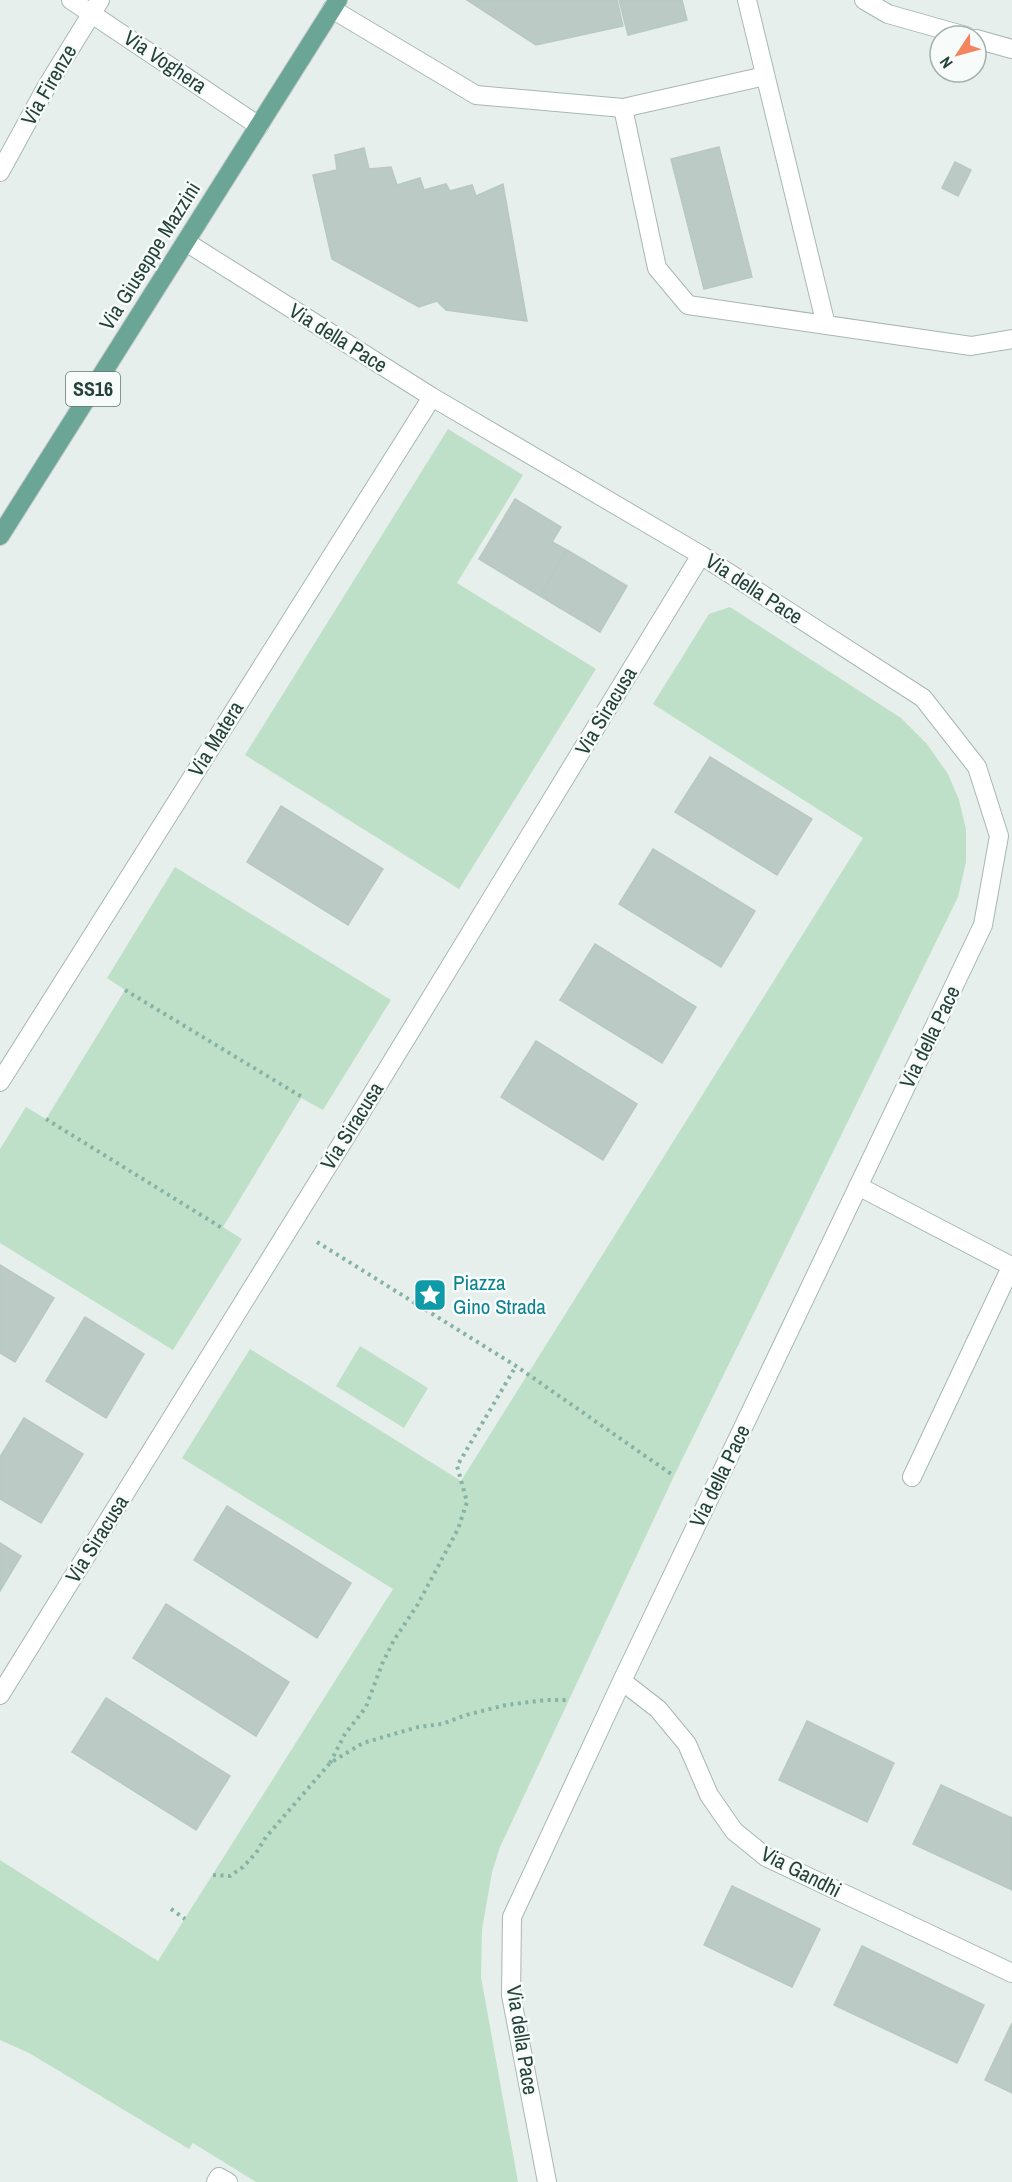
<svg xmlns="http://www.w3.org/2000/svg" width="1012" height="2182" font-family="'Archivo Narrow',sans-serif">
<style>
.green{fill:#bfe0c8}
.building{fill:#bbcac4;stroke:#b8c9c2;stroke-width:1.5}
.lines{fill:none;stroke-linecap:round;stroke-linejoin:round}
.minor-casing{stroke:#a8b8b2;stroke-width:20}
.major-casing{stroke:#c2cac8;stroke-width:20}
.path{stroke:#86b3a5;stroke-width:4;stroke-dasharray:3 4.5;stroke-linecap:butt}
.minor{stroke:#fff;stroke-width:18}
.major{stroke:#6aa596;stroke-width:18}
.labels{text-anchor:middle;stroke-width:5;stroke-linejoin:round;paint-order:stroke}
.shield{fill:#f7fbf9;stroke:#637a73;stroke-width:1.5}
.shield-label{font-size:20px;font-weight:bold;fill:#24423a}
.street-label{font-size:21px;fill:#24423a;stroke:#f7fbf9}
.culture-label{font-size:21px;fill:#0d838f;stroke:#f7fbf9;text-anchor:start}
</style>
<rect width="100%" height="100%" fill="#e6efeb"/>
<path class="green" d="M448 429 523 475 457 583 596 669 459 889 245 755Z
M730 607 901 718 927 744 948 774 959 800 966 829V862L958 897 674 1476 500 1847 492 1872 482 1930 481 1977 518 2182H256L193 2143 189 2149 29 2053 0 2040V1860L158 1961 393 1589 182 1458 250 1349 461 1481 863 838 653 704 709 614Z
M175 867 391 1000 323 1110 301 1098 223 1227 242 1239 173 1350 0 1243V1149L26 1107 46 1119 125 990 107 978Z
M360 1346 428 1388 404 1428 336 1386Z"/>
<path class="building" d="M467 0H617L623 26 536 45Z
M619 0H682L687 20 628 35Z
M719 147 752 277 704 289 671 159Z
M364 148 369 169 391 167 397 185 420 178 424 190 446 184 450 191 472 185 476 196 503 184 527 321 446 310 437 301 419 307 332 259 313 175 337 170 335 155Z
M955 162 971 170 958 196 942 188Z
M515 499 561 527 552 542 567 550 540 596 479 559Z
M567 550 627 586 600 632 540 596Z
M710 757 812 819 777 875 675 812Z
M281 806 383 869 348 925 247 862Z
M653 849 755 911 721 967 619 904Z
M595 944 696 1007 662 1063 560 1000Z
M536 1041 637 1104 603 1160 501 1097Z
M0 1265 54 1298 15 1362 0 1353Z
M85 1317 144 1354 106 1418 46 1381Z
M24 1418 83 1454 41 1523 0 1499V1457Z
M227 1506 351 1583 317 1638 194 1560Z
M0 1543 21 1556 0 1591Z
M166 1604 289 1682 256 1736 133 1658Z
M106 1698 230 1776 196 1830 72 1752Z
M807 1721 894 1763 867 1822 779 1780Z
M941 1785 1012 1818V1890L913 1844Z
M732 1886 820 1929 792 1987 704 1945Z
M862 1946 984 2005 957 2063 834 2005Z
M1012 2023V2093L985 2080Z"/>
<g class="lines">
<g class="minor-casing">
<path id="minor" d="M71 0 259 126
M747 0 826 325
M864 0 888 14 966 36
M332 9 476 95 623 108 657 268 688 305 971 346 1012 339
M976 39 1012 49
M623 108 765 76
M0 172 47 86 100 0
M186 242 432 397 701 555 923 698 977 767 999 836 983 925 622 1681 512 1917 511 1995 547 2182
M0 1082 432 397
M858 1186 1011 1266
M912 1477 1012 1265
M622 1681 658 1709 687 1744 709 1795 734 1831 766 1857 1012 1973
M0 1695 360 1114 701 555
M216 2182 219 2177 228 2182"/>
</g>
<g class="major-casing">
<path id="major" d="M0 536 338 0"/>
</g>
<path class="path" d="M125 990 302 1097
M46 1119 222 1228
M317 1242 516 1366 674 1476
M330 1763 345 1734 366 1707 382 1664 394 1640 418 1604 458 1529 467 1502 457 1466 516 1366
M213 1875 230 1876 243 1867 256 1853 266 1837 330 1763 363 1743 418 1727 442 1724 466 1715 506 1705 546 1700H569
M171 1909 185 1919"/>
<use href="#minor" class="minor"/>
<use href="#major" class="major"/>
</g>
<defs>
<g id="sight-square" transform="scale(1.725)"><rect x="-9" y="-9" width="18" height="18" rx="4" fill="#0f9aa8" stroke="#f7fbf9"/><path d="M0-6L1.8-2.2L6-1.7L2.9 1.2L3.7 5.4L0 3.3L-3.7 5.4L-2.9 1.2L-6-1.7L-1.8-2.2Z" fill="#fff"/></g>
</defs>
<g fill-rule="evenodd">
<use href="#sight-square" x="430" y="1295"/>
</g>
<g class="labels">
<rect class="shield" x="66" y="372" width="54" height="34" rx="4.5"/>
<g class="shield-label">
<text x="93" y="396">SS16</text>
</g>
<g class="street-label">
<text transform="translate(165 62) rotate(34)" y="7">Via Voghera</text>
<text transform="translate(49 85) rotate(-60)" y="7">Via Firenze</text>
<text transform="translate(150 256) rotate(-58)" y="7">Via Giuseppe Mazzini</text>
<text transform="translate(338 338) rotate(32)" y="7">Via della Pace</text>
<text transform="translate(754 589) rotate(33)" y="7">Via della Pace</text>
<text transform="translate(606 711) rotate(-59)" y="7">Via Siracusa</text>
<text transform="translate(216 739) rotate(-58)" y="7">Via Matera</text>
<text transform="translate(930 1037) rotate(-64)" y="7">Via della Pace</text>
<text transform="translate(352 1126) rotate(-58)" y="7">Via Siracusa</text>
<text transform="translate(720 1476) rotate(-64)" y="7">Via della Pace</text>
<text transform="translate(97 1539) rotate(-58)" y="7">Via Siracusa</text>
<text transform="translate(801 1872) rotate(27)" y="7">Via Gandhi</text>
<text transform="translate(522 2040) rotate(81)" y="7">Via della Pace</text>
</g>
<g class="culture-label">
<text x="453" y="1290">Piazza<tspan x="453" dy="24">Gino Strada</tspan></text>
</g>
</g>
<g transform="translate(958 54) rotate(234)"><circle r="28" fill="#f7fbf9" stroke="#a3b1ad" stroke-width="1.5"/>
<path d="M0-4.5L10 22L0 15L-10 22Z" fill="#f4845f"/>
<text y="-9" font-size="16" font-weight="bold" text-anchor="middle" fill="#24423a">N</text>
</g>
</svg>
